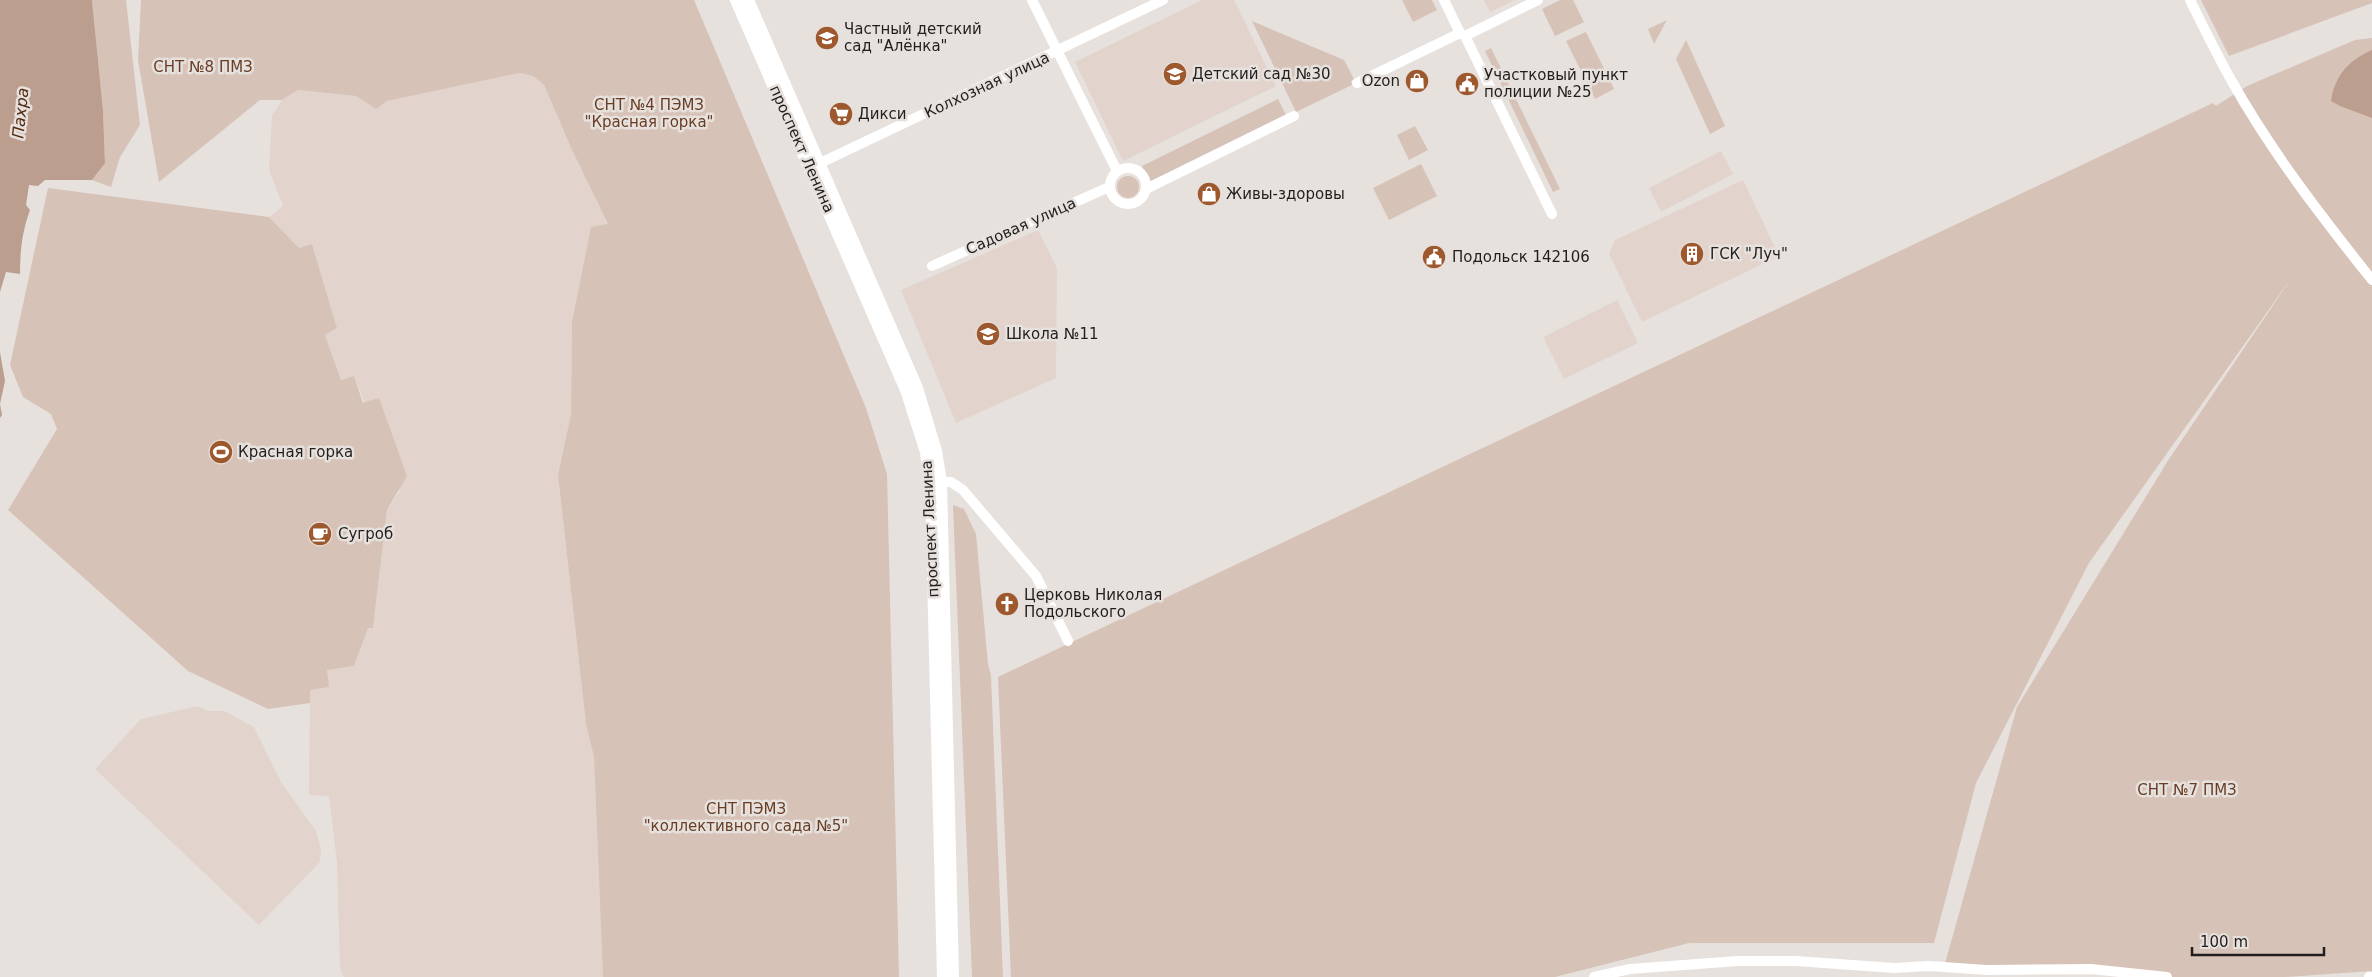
<svg xmlns="http://www.w3.org/2000/svg" width="2372" height="977" font-family="'DejaVu Sans',sans-serif">
<style>
.built{fill:#e2d4cc}
.green{fill:#d6c2b7}
.water{fill:#bb9e8e}
.lines{fill:none;stroke-linecap:round;stroke-linejoin:round}
.minor{stroke:#fff;stroke-width:10}
.major{stroke:#fff;stroke-width:12}
.labels{text-anchor:middle;stroke-width:5;stroke-linejoin:round;paint-order:stroke}
.poi-label{font-size:15px;fill:#211e1d;stroke:#e7e1dd;text-anchor:start}
.park-label{font-size:15px;fill:#683d24;stroke:#e7e1dd}
.street-label{font-size:15px;fill:#211e1d;stroke:#e7e1dd}
.water-label{font-size:16px;font-style:italic;fill:#52290f;stroke:#e7e1dd}
</style>
<rect width="100%" height="100%" fill="#e7e1dd"/>
<path class="built" d="M1202 0H1234L1276 86 1123 161 1075 62Z
M1484 0H1515L1490 12Z
M520 73 533 76 544 85 572 150 608 224 572 322 571 414 558 475 586 724 594 757 603 977H344L340 967 337 863 329 796 309 795 310 690 327 670 354 666 368 628H373L387 510 400 491 354 376 341 380 325 335 337 328 312 244 299 248 269 217 283 206 269 169 272 116 282 100 298 90 356 96 376 109 387 101Z
M1721 151 1733 174 1661 212 1649 188Z
M1743 180 1779 256 1642 322 1609 254 1615 240Z
M1038 230 1057 268 1056 378 956 423 901 290Z
M1617 300 1638 343 1564 379 1543 337Z
M198 706 208 711H224L254 727 281 782 316 831 321 850 320 862 259 925 95 769 141 719Z"/>
<path class="green" d="M92 0H126L140 125 120 157 111 187 92 180 105 163 103 110Z
M141 0H694L866 408 887 474 899 977H603L594 757 586 724 558 475 571 414 572 322 591 227 608 224 572 150 544 85 533 76 520 73 387 101 376 109 356 96 298 90 282 100H260L159 182 138 60Z
M1402 0H1432L1437 10 1413 22Z
M1560 0H1573L1584 22 1555 36 1542 9Z
M2201 0H2372V3L2229 56Z
M1667 20 1654 44 1648 29Z
M1252 21 1344 60 1354 79 1351 81 1352 85 1296 112Z
M1586 32 1614 89 1595 99 1566 41Z
M2372 38V971L2285 977H2169L1944 967 2017 707 2169 459 2295 273 2089 563 1976 783 1934 943H1689L1555 977H1011L998 677 2213 103 2216 106 2247 86 2355 40Z
M1686 40 1725 126 1710 134 1676 59Z
M1491 48 1560 189 1553 192 1485 51Z
M1278 99 1286 115 1150 183 1142 166Z
M1415 126 1428 150 1409 160 1397 135Z
M1421 164 1437 196 1389 220 1373 188Z
M1117 187a11 11 0 1 1 22 0a11 11 0 1 1-22 0Z
M48 188 269 217 299 248 312 244 337 328 325 335 341 380 354 376 363 403 379 398 407 476 387 510 373 628H368L354 666 327 670 329 687 310 690V703L268 709 188 671 8 510 57 429 51 414 23 397 10 365Z
M953 505 964 509 976 534 988 664 991 676 1003 977H972Z"/>
<path class="water" d="M0 0H92L103 110 105 163 92 180H45L38 186 29 185 26 205 30 210C22 232 20 251 20 274L6 272 0 292Z
M2372 50V118L2340 106 2331 101C2335 75 2349 60 2372 50Z
M0 352 5 381 0 404 2 415 0 418Z"/>
<g class="lines">
<path class="minor" d="M1032 0 1117 171
M1444 0 1460 33 1465 36 1552 214
M2190 0C2203 26 2216 53 2230 78 2270 150 2321 216 2372 280
M1465 36 1538 0
M1357 83 1460 33
M814 166 1163 0
M1110 186a18 18 0 1 1 36 0a18 18 0 1 1-36 0Z
M1146 189 1294 116
M932 266 1109 187
M941 482H951L963 490 1036 576 1068 641
M1594 977 1630 969 1738 961H1796L1894 968 1929 966 1987 970 2091 969 2167 977
M2369 977H2372"/>
<path class="major" d="M736 0 906 390 926 452 931 494 943 977
M748 0 917 388 936 451 941 482 953 977"/>
</g>
<defs>
<g id="school-disc" transform="scale(1.25)"><circle r="9.5" fill="#9e582e" stroke="#e7e1dd"/><path d="M0-5L7-2L0 1L-7-2ZM-4 1L0 2.5L4 1V4Q0 6-4 4Z" fill="#fff"/></g>
<g id="shop-disc" transform="scale(1.25)"><circle r="9.5" fill="#9e582e" stroke="#e7e1dd"/><path d="M-5-2.5h2.3a2.7 3.5 0 0 1 5.4 0H5L5.5 6h-11ZM-1.5-2.5h3a1.5 2.3 0 0 0-3 0Z" fill="#fff"/></g>
<g id="civic-disc" transform="scale(1.25)"><circle r="9.5" fill="#9e582e" stroke="#e7e1dd"/><path d="M-.6-6.5H3V-4.5H.6V-3L4-1V1h2V6H-6V1h2V-1L-.6-3ZM-1.2 2.5V6h2.4V2.5Z" fill="#fff"/></g>
<g id="supermarket-disc" transform="scale(1.25)"><circle r="9.5" fill="#9e582e" stroke="#e7e1dd"/><path d="M-6-5.5h2.5l.6 2H6L4.5 2H-2.5L-4.4-4H-6ZM-1.5 3.2a1.3 1.3 0 1 0 .1 0ZM3 3.2a1.3 1.3 0 1 0 .1 0Z" fill="#fff"/></g>
<g id="building-disc" transform="scale(1.25)"><circle r="9.5" fill="#9e582e" stroke="#e7e1dd"/><path d="M-4-6H4V6H1V3H-1V6H-4ZM-2.5-4.3h1.7v1.8h-1.7ZM.8-4.3h1.7v1.8H.8ZM-2.5-1h1.7V.8h-1.7ZM.8-1h1.7V.8H.8Z" fill="#fff"/></g>
<g id="stadium-disc" transform="scale(1.25)"><circle r="9.5" fill="#9e582e" stroke="#e7e1dd"/><path d="M0-5a6.5 5 0 1 0 0 10a6.5 5 0 1 0 0-10ZM-3.5-1.8h7v3.6h-7Z" fill="#fff"/></g>
<g id="cafe-disc" transform="scale(1.25)"><circle r="9.5" fill="#9e582e" stroke="#e7e1dd"/><path d="M-5.5-4.5H6V0H3Q3 3.5 0 3.5H-2.5Q-5.5 3.5-5.5 0ZM3-3.2v2h1.7v-2ZM-6 4.5H4V6H-6Z" fill="#fff"/></g>
<g id="church-disc" transform="scale(1.25)"><circle r="9.5" fill="#9e582e" stroke="#e7e1dd"/><path d="M-1.2-6h2.4v3.5h3.3v2.4h-3.3V6h-2.4V-.1h-3.3v-2.4h3.3Z" fill="#fff"/></g>
</defs>
<g fill-rule="evenodd">
<use href="#school-disc" x="827" y="38"/>
<use href="#school-disc" x="1175" y="74"/>
<use href="#shop-disc" x="1417" y="81"/>
<use href="#civic-disc" x="1467" y="84"/>
<use href="#supermarket-disc" x="841" y="114"/>
<use href="#shop-disc" x="1209" y="194"/>
<use href="#building-disc" x="1692" y="254"/>
<use href="#civic-disc" x="1434" y="257"/>
<use href="#school-disc" x="988" y="334"/>
<use href="#stadium-disc" x="221" y="452"/>
<use href="#cafe-disc" x="320" y="534"/>
<use href="#church-disc" x="1007" y="604"/>
</g>
<g class="labels">
<g class="poi-label">
<text x="844" y="34">Частный детский<tspan x="844" dy="17">сад "Алёнка"</tspan></text>
<text x="1192" y="79">Детский сад №30</text>
<text x="1484" y="80">Участковый пункт<tspan x="1484" dy="17">полиции №25</tspan></text>
<text x="1400" y="86" text-anchor="end">Ozon</text>
<text x="858" y="119">Дикси</text>
<text x="1226" y="199">Живы-здоровы</text>
<text x="1710" y="259">ГСК "Луч"</text>
<text x="1452" y="262">Подольск 142106</text>
<text x="1006" y="339">Школа №11</text>
<text x="238" y="457">Красная горка</text>
<text x="338" y="539">Сугроб</text>
<text x="1024" y="600">Церковь Николая<tspan x="1024" dy="17">Подольского</tspan></text>
</g>
<g class="park-label">
<text x="203" y="72">СНТ №8 ПМЗ</text>
<text x="649" y="110">СНТ №4 ПЭМЗ<tspan x="649" dy="17">"Красная горка"</tspan></text>
<text x="2187" y="795">СНТ №7 ПМЗ</text>
<text x="746" y="814">СНТ ПЭМЗ<tspan x="746" dy="17">"коллективного сада №5"</tspan></text>
</g>
<g class="street-label">
<text transform="translate(987 85) rotate(-25)" y="5">Колхозная улица</text>
<text transform="translate(802 149) rotate(66)" y="5">проспект Ленина</text>
<text transform="translate(1021 226) rotate(-24)" y="5">Садовая улица</text>
<text transform="translate(930 529) rotate(-93)" y="5">проспект Ленина</text>
</g>
<g class="water-label">
<text transform="translate(20 113) rotate(-84)" y="6">Пахра</text>
</g>
</g>
<path d="M2192 947v8h132v-8" fill="none" stroke="#211e1d" stroke-width="2.5"/>
<text x="2200" y="947" font-size="15" fill="#211e1d" stroke="#e7e1dd" stroke-width="4" paint-order="stroke">100 m</text>
</svg>
